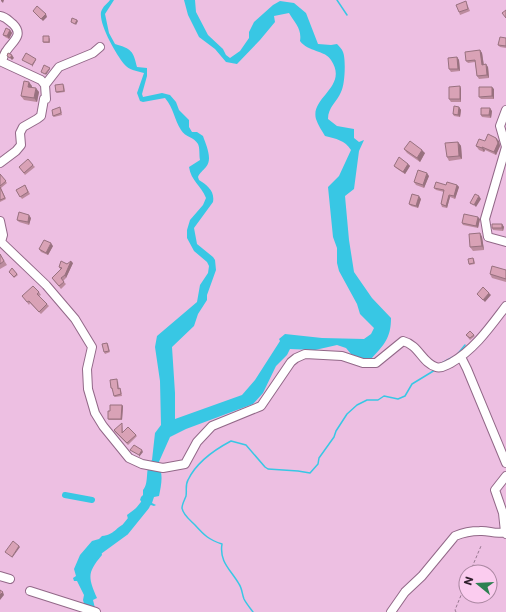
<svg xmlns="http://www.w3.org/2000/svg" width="506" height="612" font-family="Commissioner,sans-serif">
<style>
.water{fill:#38c7e4}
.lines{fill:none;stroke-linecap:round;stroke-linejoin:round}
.stream{stroke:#38c7e4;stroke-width:1.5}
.canal{stroke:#38c7e4;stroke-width:6}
.river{stroke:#38c7e4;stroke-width:10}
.minor-casing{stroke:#926888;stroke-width:10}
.path{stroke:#9a7992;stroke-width:1;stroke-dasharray:3 2;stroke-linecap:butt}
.minor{stroke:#fff;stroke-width:8}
.wall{fill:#bb8b9d}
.shaded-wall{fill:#98717f}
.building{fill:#d9a2b6;stroke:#98717f}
</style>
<rect width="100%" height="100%" fill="#edbfe2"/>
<path class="water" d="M110 0H114L105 14 109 33 115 44C132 49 133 51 137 67L147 68V76L142 94 143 97 162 93 170 95 176 102 179 110 189 120V127L192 132H197L203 136C206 145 213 159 206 167 203 171 200 172 198 177L199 180C207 185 215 191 213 202L194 228 197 244 213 257 215 260 216 270 207 295V300L198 314 194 326 172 347 175 393V419L242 395 255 380 280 341 279 339 285 334 322 338 364 339 371 334 374 328 360 314 357 304 339 271 337 263V248L333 237 328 187 339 176 351 150C345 140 336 139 325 136 322 131 318 125 316 119 310 97 349 87 331 60 325 50 308 52 300 41 302 29 295 23 289 13L274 16 275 22 260 40 237 64 226 62 215 49 199 37 188 15 184 0H195L196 12 208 35 223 49 226 55 230 58 240 51 249 38V32L254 22 273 5 280 1 294 3 306 13 318 44 331 45 337 44C339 46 342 49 343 52 346 59 345 85 341 92 337 102 328 107 328 119L337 126 354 129V138L359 142 364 140 359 151 354 189 345 196 349 240 354 272 372 298 391 318C391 338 384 345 371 359H360L351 354 346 348 337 345 315 350 290 349 287 355 276 366 263 393 253 404 186 429 170 437 158 464C164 474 161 486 159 496L154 497 152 503 156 505 154 506 151 505 139 512 140 515 138 517 131 520 132 528 123 532 124 535 116 536 114 539 116 541 111 542 110 539 100 546 102 555C87 573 88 577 97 598L93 600 96 612 85 607 83 600 84 595 77 581H74L73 578 76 576 74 569 80 555 92 541 99 539 102 536C115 535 115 527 127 523L128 519 127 515 143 503 140 500 141 497 143 495V490C150 482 144 468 152 460L155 433 161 425 160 381 155 347 157 336 197 302 200 285 208 273 209 266 207 262 194 251 187 238V230L190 220 203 205 206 198C201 185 191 181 189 167L200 160C199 155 200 148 198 144 194 137 185 137 181 130 174 119 174 109 165 98L143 102 140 101 137 93 144 73C136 71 129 70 124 64 116 54 99 25 101 12 103 6 107 4 110 0Z"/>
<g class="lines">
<path class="stream" d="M337 0 347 15
M456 356 465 345
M440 364 453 357
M253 612C250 608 246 603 244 599 242 594 242 588 239 584 231 570 219 562 222 544 209 540 204 535 195 525 190 520 183 515 182 508 182 504 185 499 186 496 187 490 185 485 188 480 196 463 214 450 231 441L246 445 265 467 268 469 298 471 310 473 318 464 319 458 334 437 336 431 347 414 357 405 367 400H378L384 396 398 399 405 396 412 384 435 370"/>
<path class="canal" d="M65 495 92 500"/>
<path class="river" d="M91 555 124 531 145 505 147 500"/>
<g class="minor-casing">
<path id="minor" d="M0 16C6 17 8 20 13 24 24 35 13 41 7 50 4 53 3 58 2 62L41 80 45 85 46 99H44L41 116 37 119 23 127 20 133 21 145 16 151 0 163
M45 85 59 67 93 53 100 47
M506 110 500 126 506 147 485 219 488 237 506 242
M0 221 3 235 1 242 46 285 75 319 92 347 87 369 88 389 95 413 103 426 129 458 142 464 163 468 185 464 197 442 212 426 261 406 291 362 296 358 305 354 342 356 363 363H376L403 341C419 345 422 363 436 367 442 369 446 365 451 363 475 349 490 327 506 306
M461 357 467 369 506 463
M506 476 495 490 503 513 505 532 506 534
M0 576 10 579
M30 591 96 612
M391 612 405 592 422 576 455 536C462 533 472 531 480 531 488 530 496 535 505 532"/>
</g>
<path class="path" d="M470 572 481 546
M456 612 455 610 466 583"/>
<use href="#minor" class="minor"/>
</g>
<path class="wall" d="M467 4 470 11 460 15 459 12Z
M10 30 12 33 9 39 5 37 3 35Z
M50 38V43H44L43 42Z
M506 38V48L500 47 498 45Z
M480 50 482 53 484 65 488 67 489 78 479 79 477 76 475 62 468 63 466 61Z
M457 57 459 60 460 71 451 72 449 69Z
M64 85 65 92 57 93 56 92Z
M32 86V88L39 92 37 102 24 100 21 96Z
M460 86 461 89V102H451L449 99Z
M494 89V99H481L479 97Z
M459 107 461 110 460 117 454 116 453 114Z
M61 109 62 115 54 117 53 116Z
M492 111 491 118 482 117 481 115Z
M485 141H499L500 146 496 155 485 150 484 152 479 150 476 146Z
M458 142 461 146 462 159 449 161 447 157Z
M404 149 425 153 420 162 407 153Z
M408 164 410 166 405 174 396 168 394 166Z
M33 165 35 167 25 175 19 167Z
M0 174 7 183 1 188 6 199 0 202Z
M429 176 424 188 416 185 414 182Z
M25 185 30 194 22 199 16 190Z
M446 185H457L459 187 455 199 450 197 447 208 442 207 441 204 444 192 436 190 434 188Z
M421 199 418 208 411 206 409 204Z
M31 218 29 225 19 222 17 220Z
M480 219 478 228 463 225 462 223Z
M502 224 504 227 503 231 493 230 492 228Z
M480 233 482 237 484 250 473 251 470 247Z
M53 246 48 255 41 252 39 249Z
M0 254 7 265 0 269Z
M473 258 474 259 475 264 469 265V264Z
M73 263 66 278 63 281 66 284 61 289 52 278 61 270 59 267 67 264Z
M12 268 18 275 14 278 9 272Z
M506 270V282L492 278 490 274Z
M39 292 41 295 39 296 49 306 41 314 30 303 29 305 24 298Z
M470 331 475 336 470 340 466 335Z
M107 343 108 344 110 352 105 354 104 352Z
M118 381 119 389 120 388 121 390 122 396 115 397 114 396 113 389H112L111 388Z
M123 406 122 420H109L108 419 110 411Z
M122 424 123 432 136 435 137 436 128 445 114 431Z"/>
<path class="shaded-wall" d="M1 0H4L3 3 1 1Z
M46 14 47 17 43 21 41 19Z
M77 20 78 21 76 25 75 24Z
M10 30 12 33 9 39 7 36Z
M480 50 482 53 484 67 482 65Z
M12 55 14 58 12 60 10 58Z
M457 57 459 60 460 71 458 69Z
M36 59V60L32 67V65Z
M486 64 488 67 489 78 487 75Z
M50 68V69L46 75 45 74Z
M29 82 32 86 31 91 28 87Z
M460 86 461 89V102L460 99Z
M492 87 494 89V99L492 96Z
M36 88 39 92 37 102 34 98Z
M459 107 461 110 460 117 458 115Z
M490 108 492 111 491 118 489 115Z
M496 138 499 141 500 146 496 155 494 152Z
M458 142 461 146 462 159 459 156Z
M482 147 485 150 484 152 482 148Z
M422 150 425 153 420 162 417 158Z
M408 164 410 166 405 174 403 172Z
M427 173 429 176 424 188 423 185Z
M457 185 459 187 455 199 454 196Z
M449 195 450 197 447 208 446 206Z
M419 196 421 199 418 208 416 206Z
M479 196 481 199 476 207 474 205Z
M29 215 31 218 29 225 28 222Z
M478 217 480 219 478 228 476 226Z
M502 224 504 227 503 231 502 228Z
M480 233 482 237 484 250 482 246Z
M51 243 53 246 48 255 46 253Z
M71 261 73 263 66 278 65 275Z
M489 293 491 295 485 302 483 300Z
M122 405 123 406 122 420 121 419Z
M142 450 143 452 139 457V455Z
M19 546 20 547 12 558V557Z
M3 592 4 595 0 600V595Z"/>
<path class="building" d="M466 1 468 9 459 12 456 5Z
M37 6 46 14 41 19 33 11Z
M506 10V18L502 13Z
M72 18 77 20 75 24 71 22Z
M6 28 10 30 7 36 3 35Z
M43 36H49V42H43Z
M500 37 506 38V46L498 45Z
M480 50 482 65 486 64 487 75 477 76 475 60 466 61 465 52Z
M8 53 12 55 10 58 7 56Z
M26 53 36 59 32 65 22 60Z
M457 57 458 69H449L448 58Z
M44 65 50 68 45 74 41 72Z
M24 81 29 82 28 87 36 88 34 98 21 96Z
M63 84 64 91 56 92 55 85Z
M460 86V99H449V87Z
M479 87H492V96L479 97Z
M454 106 459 107 458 115 453 114Z
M60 107 61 113 53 116 52 110Z
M481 108H490L489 115H481Z
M488 134 496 138 498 143 494 152 482 147V148L476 146 479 139 485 141Z
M410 141 422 150 417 158 404 149Z
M458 142 459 156 447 157 445 143Z
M399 157 408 164 403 172 394 166Z
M28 159 33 165 24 173 19 167Z
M418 170 427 173 423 185 414 182Z
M0 174 6 181 0 186Z
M436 182 446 185 447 182 457 185 454 196 449 195 446 206 441 204 444 190 434 188Z
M25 185 28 192 20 197 16 190Z
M0 187 5 198 0 200Z
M412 194 419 196 416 206 409 204Z
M475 194 479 196 474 205 470 203Z
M19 212 29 215 28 222 17 220Z
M464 214 478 217 476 226 462 223Z
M492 224H502V228H492Z
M480 233 482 246 470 247 469 234Z
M44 240 51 243 46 253 39 249Z
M0 254 4 261 0 264Z
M473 258 474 263 469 264 468 259Z
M61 261 67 264 71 261 65 275 61 278 64 282 59 286 52 278 62 268 59 267Z
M492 266 506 270V279L490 274Z
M12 268 17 274 14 277 9 272Z
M33 286 39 292 37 294 47 304 39 312 29 301 27 302 22 296Z
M483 287 489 293 483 300 477 294Z
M470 331 474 335 470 338 466 335Z
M107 343 109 351 104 352 102 344Z
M117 379 118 389 120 388 121 394 114 396 112 388H111L110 380Z
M110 405H122L121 419H108V411H110Z
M122 423V433L128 427 136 435 127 443 114 430Z
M134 445 142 450 139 455 130 450Z
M13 541 19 546 12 557 5 552Z
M0 590 3 592 0 595Z"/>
<g transform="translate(478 584) rotate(288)"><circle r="19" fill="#fbccef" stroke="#aa87a1"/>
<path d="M0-3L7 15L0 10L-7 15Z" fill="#2e8051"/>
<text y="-6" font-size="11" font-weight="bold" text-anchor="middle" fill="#31202d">N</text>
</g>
</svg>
